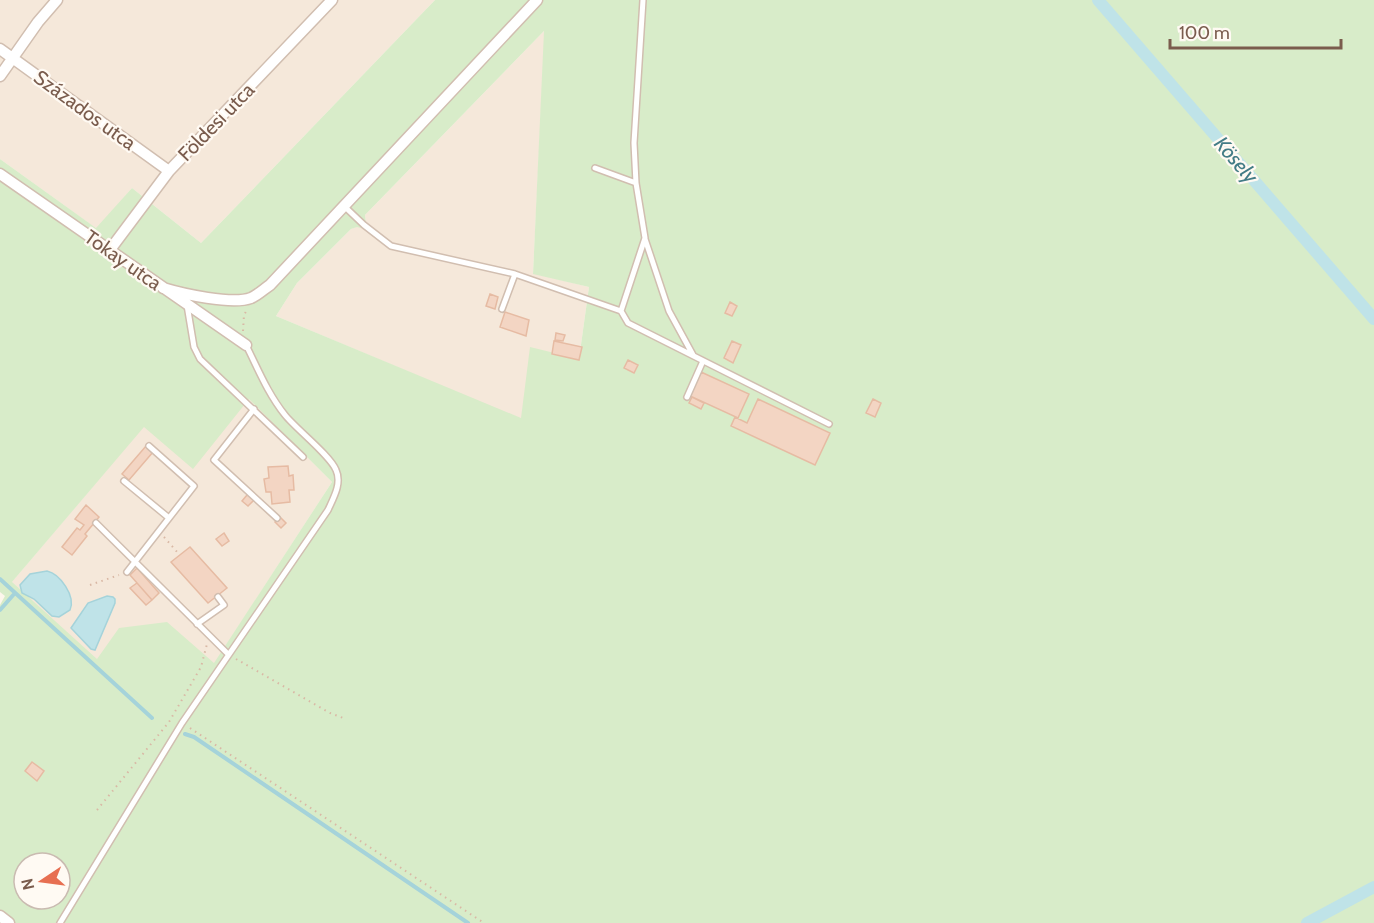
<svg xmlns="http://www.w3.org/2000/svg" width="1374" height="923" font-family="Cabin,sans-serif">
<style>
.residential{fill:#f5e8da}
.green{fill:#d8ecc9;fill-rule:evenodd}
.water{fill:#bfe3e8;stroke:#a5d3da;stroke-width:1.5}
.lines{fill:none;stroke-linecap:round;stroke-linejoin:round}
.stream{stroke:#a5d3da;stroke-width:4}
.canal{stroke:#bfe3e8;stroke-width:12}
.building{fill:#f3d5c3;stroke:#e6bba3;stroke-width:1.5}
.service-casing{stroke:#d1beb0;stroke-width:8}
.minor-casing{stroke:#d1beb0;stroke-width:13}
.path{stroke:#d9b8a5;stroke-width:2;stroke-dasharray:1.5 4.5;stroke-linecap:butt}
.service{stroke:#fff;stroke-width:5}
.minor{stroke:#fff;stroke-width:10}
.labels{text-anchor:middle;stroke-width:4.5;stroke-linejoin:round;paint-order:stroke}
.street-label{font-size:20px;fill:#7a5c4d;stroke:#fffaf3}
.water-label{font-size:21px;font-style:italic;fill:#437c86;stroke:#fffaf3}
</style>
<rect width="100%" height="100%" fill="#fdf6ec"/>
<path class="residential" d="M0 0H435L201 243 132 188 97 229 0 159Z
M545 30 533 273 589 287 579 359 521 419 276 316 297 283 351 229 366 223 365 215Z
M249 398 332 482 214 664 97 660 11 583 144 426Z"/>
<path class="green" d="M435 0H1374V923H0V605L5 596 0 592V159L96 228 132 188 201 243ZM544 31 533 274 589 287 579 359 530 347 521 418 276 316 297 283 351 229 357 227 361 228 366 223 365 215ZM249 399 332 482 214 663 167 622 119 628 97 659 12 582 144 427 193 469ZM24 863H60V899H24Z"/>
<path class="water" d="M47 571C60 574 76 596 70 610L59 617 52 616 34 599 22 593 20 585 30 574Z
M107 596 113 597 115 599V603L95 650 91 649 71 628 88 603Z"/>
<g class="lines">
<path class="stream" d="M0 579 152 718
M0 610 15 593
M185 734 194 737 468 923"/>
<path class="canal" d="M1098 0 1374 319
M1307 923 1374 887"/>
</g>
<path class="building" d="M490 294 498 297 495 309 486 306Z
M730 302 737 306 732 316 725 313Z
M505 312 529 320 526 336 500 327Z
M556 333 565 335 563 341 555 340Z
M554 341 582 347 579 360 552 354Z
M732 341 741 345 733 363 724 358Z
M628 360 638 365 634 373 624 368Z
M701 372 749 394 738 418 690 396Z
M692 397 704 403 701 409 689 403Z
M758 399 830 433 815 465 731 426 735 417 747 423Z
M873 399 881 403 875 417 866 413Z
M146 446 153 452 129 480 122 474Z
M288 466 289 476 293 475 294 490H289L290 502 272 504 271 492H266L264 479 269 478 268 467Z
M247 495 254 500 248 506 242 501Z
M86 505 99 517 85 534 87 536 72 555 62 547 77 528 80 530 84 525 75 519Z
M280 517 286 523 281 528 275 522Z
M224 533 229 541 222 546 216 539Z
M190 547 227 588 208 603 171 562Z
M137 568 159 593 152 600 130 575Z
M137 583 152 600 146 605 130 588Z
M32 762 44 771 37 781 25 771Z"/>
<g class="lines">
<g class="service-casing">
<path id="service" d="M643 0 634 143 636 183 645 238 621 311 628 323 829 424
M595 168 636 183
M344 206 364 225 391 246 515 274 621 311
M645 239 669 311 693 355
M187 305 194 347 200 359 303 457
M502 309 515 274
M687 397 703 361
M254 409 214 460 277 518
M124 481 169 518
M96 523 228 654
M127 572 194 486 149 446
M197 624 224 605 218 597
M60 923 182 723 328 510C334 497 342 483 336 470 330 455 296 429 285 415 268 394 258 369 246 345"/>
</g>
<g class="minor-casing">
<path id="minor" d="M0 49 169 171
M0 76 38 22 57 0
M0 174 246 345
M109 251 169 171 332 0
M163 288C183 294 232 305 251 298 258 295 264 289 270 285L537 0
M0 916 9 923"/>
</g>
<path class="path" d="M243 331 244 315 247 310
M164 537 178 553
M90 585 119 575
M236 659 330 713 346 719
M190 728 484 923
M97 810 169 722 201 667 207 644"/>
<use href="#service" class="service"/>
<use href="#minor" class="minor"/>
</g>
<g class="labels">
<g class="street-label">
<text transform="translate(85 110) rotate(36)" y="7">Százados utca</text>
<text transform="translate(216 122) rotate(-46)" y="7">Földesi utca</text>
<text transform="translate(123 260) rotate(35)" y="7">Tokay utca</text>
</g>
<g class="water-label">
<text transform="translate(1236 160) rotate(49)" y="7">Kösely</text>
</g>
</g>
<g transform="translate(42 881) rotate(257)"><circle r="28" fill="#fffaf3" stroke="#cabbb1" stroke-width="1.5"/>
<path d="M0-4.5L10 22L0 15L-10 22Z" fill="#e76f51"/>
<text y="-9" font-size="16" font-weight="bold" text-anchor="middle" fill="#7a5c4d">N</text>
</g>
<path d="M1170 39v9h171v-9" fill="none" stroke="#7a5c4d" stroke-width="3"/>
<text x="1179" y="39" font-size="18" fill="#7a5c4d" stroke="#fffaf3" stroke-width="4.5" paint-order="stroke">100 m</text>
</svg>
